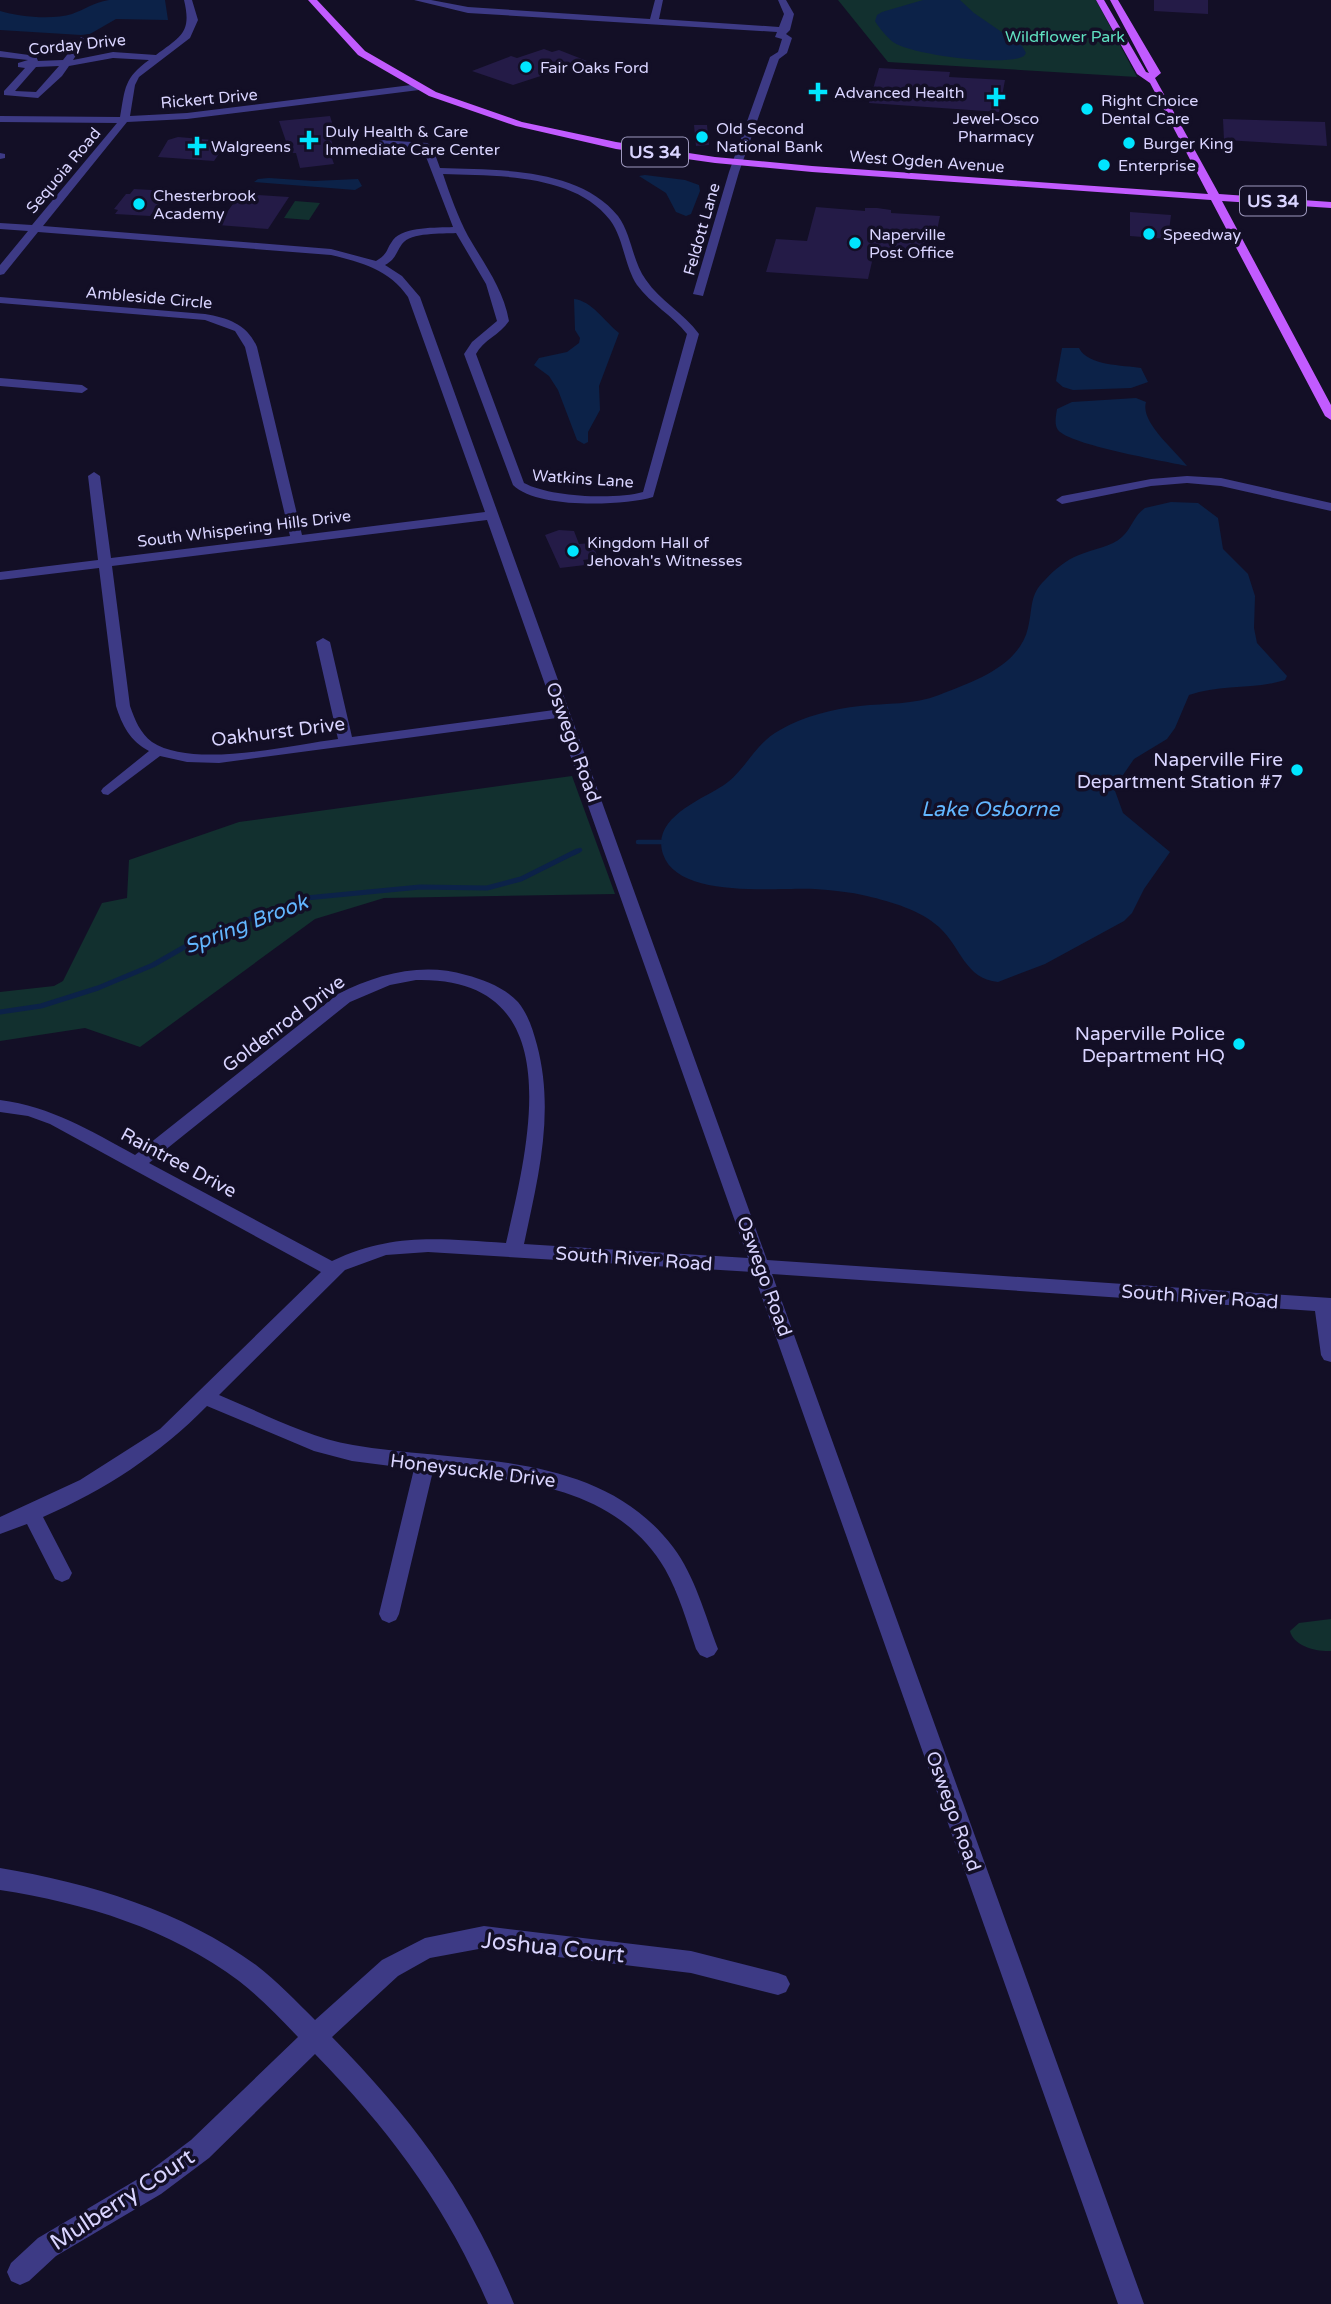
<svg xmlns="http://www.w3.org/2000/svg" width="1331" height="2304" font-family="'Varela Round',sans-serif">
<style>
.green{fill:#12302f}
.water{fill:#0c2248}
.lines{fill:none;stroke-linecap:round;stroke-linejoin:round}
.stream-far1{stroke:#0c2248;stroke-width:4.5}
.stream{stroke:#0c2248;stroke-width:5}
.building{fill:#241b47}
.minor{fill:#3d3a85;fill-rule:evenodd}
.major{fill:#c25bff;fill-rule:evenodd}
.poi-dot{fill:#00e5ff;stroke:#130f26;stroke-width:2.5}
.labels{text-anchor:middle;stroke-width:7;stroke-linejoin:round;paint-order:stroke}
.far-park-label{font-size:16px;fill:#5fe0c0;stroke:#130f26}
.far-street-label{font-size:16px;fill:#d9d4ff;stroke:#130f26}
.far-poi-label{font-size:16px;fill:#d9d4ff;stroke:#130f26;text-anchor:start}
.shield{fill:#130f26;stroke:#9e99be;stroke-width:2}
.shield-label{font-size:18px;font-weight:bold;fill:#d9d4ff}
.street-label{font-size:19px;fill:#d9d4ff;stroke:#130f26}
.poi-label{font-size:19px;fill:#d9d4ff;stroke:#130f26;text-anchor:end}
.water-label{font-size:21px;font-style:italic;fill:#62b6ff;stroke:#130f26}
.near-street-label{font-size:23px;fill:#d9d4ff;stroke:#130f26}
</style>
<rect width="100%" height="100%" fill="#130f26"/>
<path class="green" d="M838 0H1096L1137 77 888 62Z
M295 201 320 203 309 220 284 218Z
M572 776 615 894 384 898 315 919 140 1047 85 1028 0 1041V992L54 986 63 981 102 903 127 898 129 860 239 822Z
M1331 1619V1651C1317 1652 1293 1646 1290 1631L1299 1623Z"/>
<path class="water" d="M109 0H165L168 20 116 19 90 34 81 35 0 30V11C19 17 53 20 72 14 86 9 92 3 109 0Z
M923 0H960L974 13 1022 46 1026 53 1024 56C1006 67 911 55 893 42 887 37 879 28 875 21L877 15 882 12Z
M645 175 685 180 699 185 700 191 691 214 686 216 676 212 666 193 639 176Z
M269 178 314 181 358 179 362 186 355 190 254 182 258 179Z
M574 299C592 301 605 322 619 333L599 386 600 410 588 432V442L584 444 577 440 558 390 549 376 534 365 539 358 567 352 579 343 580 338 575 330Z
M1062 348H1079C1088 366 1123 365 1141 368L1148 382 1131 388 1073 390 1063 387 1056 381Z
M1136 398 1146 402C1140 422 1174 449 1187 466 1164 461 1070 445 1058 430 1054 424 1056 416 1057 409L1072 402Z
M1171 502 1198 503 1218 518 1223 549 1248 574 1255 596 1254 628 1257 643 1287 676 1285 680C1253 690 1220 684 1189 695L1175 728 1167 739 1134 759 1114 788 1123 813 1170 852 1144 889 1132 913 1124 921 1045 964 998 982C965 979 961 947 939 927 920 910 892 902 867 896 850 892 832 890 815 889 778 887 678 900 663 854 651 818 701 800 724 785 746 770 755 743 780 730 804 716 833 709 860 706 886 703 914 705 939 695 972 682 1019 667 1028 628 1033 608 1029 595 1045 580 1054 570 1066 560 1079 555 1093 549 1111 547 1122 537 1132 528 1134 515 1145 508Z"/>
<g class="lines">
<path class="stream-far1" d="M638 842H662
M574 853 580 850"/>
<path class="stream" d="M0 1012 41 1006 98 988 153 965 202 937 306 898 420 887 487 888 521 879 577 851"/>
</g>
<path class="building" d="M1154 0H1208V14L1154 11Z
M544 49 552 52 559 50 587 61 513 85 472 71 511 56 517 58Z
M879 68 950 72 949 77 1005 80 999 112 869 103Z
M330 116 334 129 328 130 334 149 329 150 334 164 300 168 296 153H290L279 121Z
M1223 119 1325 122 1327 146 1224 140Z
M694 125H707L709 145 696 146Z
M178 137 213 140 227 142 214 161 158 157 168 140Z
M134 189 169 191 150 216 115 214 118 210 114 209 126 194H130Z
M240 194 289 197 268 229 218 225Z
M816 207 865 211V208H877L891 210V213L940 216 933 250 926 249 925 257 874 253 868 279 766 272 776 239 807 241Z
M1130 212 1171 215 1168 239 1130 236Z
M559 530 574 531 579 544 592 543 598 558 583 560 585 565 560 568 545 535Z"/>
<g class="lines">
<path class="minor" d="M184 0H192L198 20 190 38 139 77 135 85 130 116 187 113 419 84 424 87 419 90 187 119 127 122 43 226 331 249 376 261C389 253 385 251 393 240 404 226 437 228 453 227L423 149 381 146 376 143 381 140 427 143 432 146 440 168C496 170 579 167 618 216 632 235 632 261 646 280 660 301 684 313 699 334L653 497C623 506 537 509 513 485L464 354 472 342 497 321 486 284 456 233C442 234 411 232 402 244 395 254 396 259 385 265L402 276 420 297 767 1260 1331 1298V1362L1324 1360 1321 1355 1315 1311 772 1274 1144 2304H1118L753 1272 428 1252 386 1255 345 1270 219 1395C263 1413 306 1437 353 1445 462 1464 598 1448 673 1547 695 1576 705 1615 718 1649L714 1655 707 1658 700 1655 696 1649C687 1622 679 1594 665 1569 617 1487 518 1479 433 1471L399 1614 396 1620 389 1623 382 1620 379 1614 414 1469 352 1461 314 1451 207 1406C160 1454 105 1490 43 1517L72 1573 69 1579 62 1582 55 1579 27 1524 0 1534V1517L80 1480 160 1429 321 1272 50 1124 28 1116 0 1112V1100C52 1107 89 1130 135 1155L338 994C378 974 422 962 466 975 485 980 505 988 518 1002 528 1014 533 1030 537 1045 555 1113 538 1178 524 1244L748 1258 557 718 219 763 187 762 160 756 108 795 103 794 101 791 103 788 149 751C130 741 122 725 116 706L99 568 0 580V572L98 560 88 476 94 472 100 476 111 558 290 536 245 347 235 331 205 320 0 303V297L205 314C228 318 247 324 257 347L302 535 485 512 408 297C390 270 361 262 331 255L38 232 4 274 0 275V265L28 231 0 229V223L32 225 117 123 0 122V116L120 117C125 88 124 78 149 60L113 58 69 66 62 76 38 98 4 95V91L25 68 18 67V63L28 60 0 57V51L36 56 38 61 63 60 81 37 86 40 73 60 113 52 156 55C181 36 192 33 184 0ZM59 66 36 92 15 91 36 67ZM443 174C495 176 574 173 610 220 624 239 624 265 637 285 651 304 673 316 687 334L643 492C615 500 550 497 524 483L476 354C483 340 500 335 509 321 503 288 484 264 468 236 458 217 450 195 443 174ZM487 520 554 710 352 737 330 642 323 638 316 642 338 739C291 745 193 769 152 742 140 733 135 720 130 706L112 566ZM416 980C573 976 528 1146 506 1243 439 1239 394 1232 332 1261L149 1163 350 1002 390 985Z
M414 0H431L468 7 650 19 655 0H663L659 19 779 27 784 14 778 0H786L794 14 790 30 786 34 792 38 787 53 779 59 739 172 703 296 693 294 729 172 770 57 778 52 782 39 775 37 777 32 468 13Z
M0 153 5 154V158L0 159Z
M0 378 82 385 88 389 82 393 0 386Z
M1187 476 1221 478 1331 503V511L1221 486 1187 483 1151 486 1062 504 1056 500 1062 496 1151 479Z
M0 1868C90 1883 182 1911 256 1965 277 1981 296 2001 315 2020L382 1960 425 1938 484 1926 691 1951 778 1973 786 1976 790 1984 786 1992 778 1995 691 1973 484 1948 430 1958 398 1976 332 2037C415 2122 468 2193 514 2304H488C444 2203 391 2132 315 2054L209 2158 161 2194 56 2256 29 2281 20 2285 11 2281 7 2272 11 2263 38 2238 143 2176 191 2140 298 2037C279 2017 261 1998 239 1981 170 1929 85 1903 0 1890Z"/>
<path class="major" d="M308 0H317L365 51 436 92 522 122 616 142 715 157 812 166 1208 194 1150 83 1137 74 1096 0H1104L1146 72 1149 73 1110 0H1118L1161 73 1155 78 1219 194 1331 202V208L1222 201 1331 405V420L1325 416 1211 200 812 172 715 163 616 149 516 126 429 96 358 55Z"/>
</g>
<g class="poi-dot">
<circle cx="526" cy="67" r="7"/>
<path d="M814.5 81.5h7v7h7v7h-7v7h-7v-7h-7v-7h7z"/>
<path d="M992.5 86.5h7v7h7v7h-7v7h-7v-7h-7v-7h7z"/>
<circle cx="1087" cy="109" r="7"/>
<circle cx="702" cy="137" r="7"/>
<path d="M305.5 129.5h7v7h7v7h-7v7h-7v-7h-7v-7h7z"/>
<circle cx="1129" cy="143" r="7"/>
<path d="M193.5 135.5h7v7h7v7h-7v7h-7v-7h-7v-7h7z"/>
<circle cx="1104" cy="165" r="7"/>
<circle cx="139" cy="204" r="7"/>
<circle cx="1149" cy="234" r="7"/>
<circle cx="855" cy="243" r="7"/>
<circle cx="573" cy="551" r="7"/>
<circle cx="1297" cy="770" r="7"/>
<circle cx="1239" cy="1044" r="7"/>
</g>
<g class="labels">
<g class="far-park-label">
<text x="1065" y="42">Wildflower Park</text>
</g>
<g class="far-street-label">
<text transform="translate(77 44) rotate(-6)" y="6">Corday Drive</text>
<text transform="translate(209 98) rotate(-5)" y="6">Rickert Drive</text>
<text transform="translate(927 161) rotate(4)" y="6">West Ogden Avenue</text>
<text transform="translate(63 170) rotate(-50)" y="6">Sequoia Road</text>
<text transform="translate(701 229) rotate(-74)" y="6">Feldott Lane</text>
<text transform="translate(149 297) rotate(5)" y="6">Ambleside Circle</text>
<text transform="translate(583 478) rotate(4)" y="6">Watkins Lane</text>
<text transform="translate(244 528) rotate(-7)" y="6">South Whispering Hills Drive</text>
</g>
<g class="far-poi-label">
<text x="540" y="73">Fair Oaks Ford</text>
<text x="834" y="98">Advanced Health</text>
<text x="1101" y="106">Right Choice<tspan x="1101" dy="18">Dental Care</tspan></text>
<text x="996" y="124" text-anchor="middle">Jewel-Osco<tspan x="996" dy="18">Pharmacy</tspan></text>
<text x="716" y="134">Old Second<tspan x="716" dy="18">National Bank</tspan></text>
<text x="325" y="137">Duly Health &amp; Care<tspan x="325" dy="18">Immediate Care Center</tspan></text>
<text x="1143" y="149">Burger King</text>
<text x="211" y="152">Walgreens</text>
<text x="1118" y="171">Enterprise</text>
<text x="153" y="201">Chesterbrook<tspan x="153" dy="18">Academy</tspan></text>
<text x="869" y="240">Naperville<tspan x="869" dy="18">Post Office</tspan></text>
<text x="1163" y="240">Speedway</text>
<text x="587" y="548">Kingdom Hall of<tspan x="587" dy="18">Jehovah's Witnesses</tspan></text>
</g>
<g class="shield">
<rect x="622" y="137.5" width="66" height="29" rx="5"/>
<rect x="1240" y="186.5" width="66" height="29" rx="5"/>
</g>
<g class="shield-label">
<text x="655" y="158">US 34</text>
<text x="1273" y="207">US 34</text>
</g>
<g class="street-label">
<text transform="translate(278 731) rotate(-7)" y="7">Oakhurst Drive</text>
<text transform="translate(574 742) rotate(70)" y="7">Oswego Road</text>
<text transform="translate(283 1023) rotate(-37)" y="7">Goldenrod Drive</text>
<text transform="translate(179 1162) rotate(28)" y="7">Raintree Drive</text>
<text transform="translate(634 1258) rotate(4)" y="7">South River Road</text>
<text transform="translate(765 1276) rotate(70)" y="7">Oswego Road</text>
<text transform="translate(1200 1296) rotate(4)" y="7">South River Road</text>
<text transform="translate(473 1470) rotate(7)" y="7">Honeysuckle Drive</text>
<text transform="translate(954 1811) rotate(70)" y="7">Oswego Road</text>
</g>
<g class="poi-label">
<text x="1283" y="766">Naperville Fire<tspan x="1283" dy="22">Department Station #7</tspan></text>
<text x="1225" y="1040">Naperville Police<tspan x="1225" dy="22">Department HQ</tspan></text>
</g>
<g class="water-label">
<text x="990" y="816">Lake Osborne</text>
<text transform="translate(246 924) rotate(-21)" y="7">Spring Brook</text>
</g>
<g class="near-street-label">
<text transform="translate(553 1947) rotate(6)" y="8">Joshua Court</text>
<text transform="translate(122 2199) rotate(-33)" y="8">Mulberry Court</text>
</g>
</g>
</svg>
